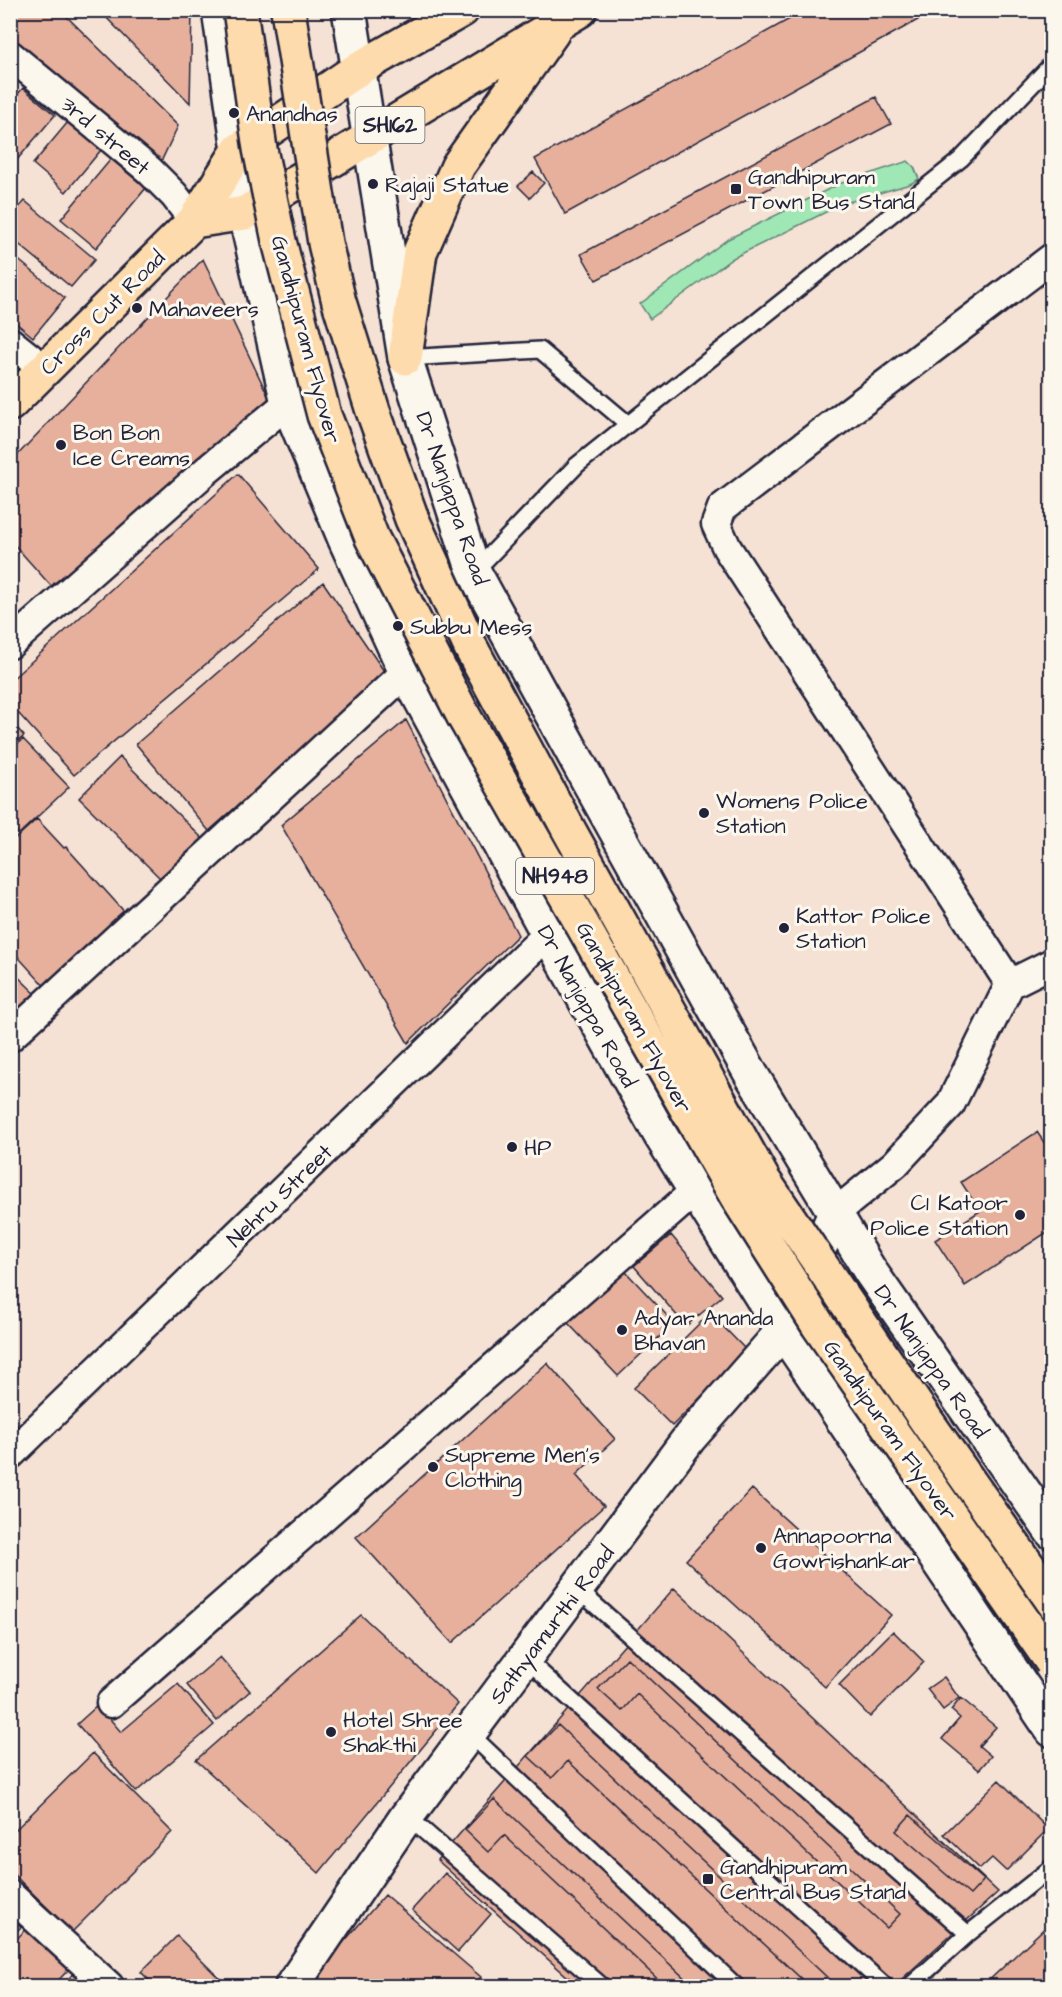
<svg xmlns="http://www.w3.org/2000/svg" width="1062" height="1997" font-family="'Architects Daughter',sans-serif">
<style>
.green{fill:#9fe7b5;stroke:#608478;stroke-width:1.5}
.building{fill:#e7b09c;stroke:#22223b;stroke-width:1.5}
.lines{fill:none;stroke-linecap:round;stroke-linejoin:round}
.service-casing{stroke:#22223b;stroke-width:20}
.minor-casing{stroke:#22223b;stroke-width:33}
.tertiary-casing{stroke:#22223b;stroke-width:38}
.secondary-casing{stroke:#22223b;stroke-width:38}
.primary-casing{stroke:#22223b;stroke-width:38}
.service{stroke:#fbf7ec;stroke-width:15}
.minor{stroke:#fbf7ec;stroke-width:28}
.tertiary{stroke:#fbf7ec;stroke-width:33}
.secondary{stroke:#fbf7ec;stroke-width:33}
.primary{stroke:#fedbac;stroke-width:33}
.trunk-bridge-casing{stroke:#22223b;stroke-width:38;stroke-linecap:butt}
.trunk-bridge{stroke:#fedbac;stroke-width:33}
.poi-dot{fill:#22223b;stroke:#fbf7ec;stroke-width:2}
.labels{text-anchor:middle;stroke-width:6;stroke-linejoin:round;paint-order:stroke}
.shield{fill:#fbf7ec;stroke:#636270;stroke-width:1.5}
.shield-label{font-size:21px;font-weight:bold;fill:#22223b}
.poi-label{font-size:22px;fill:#22223b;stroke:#fbf7ec;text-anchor:start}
.street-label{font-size:22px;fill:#22223b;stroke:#fbf7ec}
</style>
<rect width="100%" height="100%" fill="#f5e2d4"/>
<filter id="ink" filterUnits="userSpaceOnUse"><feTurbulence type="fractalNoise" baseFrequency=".0167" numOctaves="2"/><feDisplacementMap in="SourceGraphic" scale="12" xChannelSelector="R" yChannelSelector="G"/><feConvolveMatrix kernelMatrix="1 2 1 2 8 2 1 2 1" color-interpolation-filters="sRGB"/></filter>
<g filter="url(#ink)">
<path class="green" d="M908 161 914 167 919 179 910 184 842 204 733 258 650 319 640 304 728 239 839 184Z"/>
<path class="building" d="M10 10H60L178 126 158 168 10 48Z
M99 10H192L190 103Z
M806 10H936L565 214 535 159Z
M23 88 55 115 16 161 10 157V103Z
M876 97 891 124 596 280 581 254Z
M68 122 101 150 66 192 33 164Z
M111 159 146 188 96 248 61 219Z
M533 172 544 183 530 198 518 186Z
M25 201 95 259 71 287 10 237V217Z
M10 253 65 298 33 337 10 318Z
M203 259 272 404 51 586 10 540V463Z
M238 474 319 569 74 775 10 704V681Z
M323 582 386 674 209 831 136 744Z
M10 720 24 736 10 748Z
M406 720 518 935 408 1043 281 825Z
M23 739 69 787 19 834 10 826V751Z
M120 757 203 839 162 880 79 798Z
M37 819 64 848 66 847 130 918 49 991 10 948V832L16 838Z
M10 969 44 1002 10 1031Z
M1037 1132 1052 1154V1205L1047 1208 1052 1214V1229L965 1286 935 1240 980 1211 961 1182Z
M671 1235 722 1296 686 1326 634 1266Z
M625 1271 674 1323 618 1376 568 1323Z
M710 1313 747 1351 672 1426 634 1388Z
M547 1363 615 1439 576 1475 604 1506 452 1643 356 1537Z
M752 1489 891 1615 825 1687 686 1560Z
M674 1588 998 1892 894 1986H578L437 1860Z
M361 1615 458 1704 319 1873 196 1760Z
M893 1631 924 1662 870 1717 839 1685Z
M220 1657 250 1691 217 1721 187 1685Z
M627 1658 900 1914 887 1928 637 1694 622 1711 598 1689Z
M944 1677 959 1698 943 1710 927 1689Z
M178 1684 214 1725 136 1792 77 1724 98 1705 121 1732Z
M961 1698 996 1727 979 1746 991 1756 979 1770 942 1739 960 1718 951 1710Z
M558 1725 830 1980 824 1986H809L568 1761 552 1778 528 1756Z
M93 1753 172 1832 72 1932 10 1871V1835Z
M999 1780 1048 1829 1006 1871 992 1858 980 1869 944 1834Z
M494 1799 693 1986H665L504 1835 488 1852 465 1830Z
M910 1815 984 1880 970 1895 896 1831Z
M445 1873 491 1914 458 1952 412 1910Z
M385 1895 481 1977 473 1986H305Z
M10 1913 23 1925 10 1938Z
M1052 1921V1986H983Z
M26 1929 69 1969 53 1986H10V1946Z
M177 1936 227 1986H155L141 1972Z
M74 1973 89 1986H61Z"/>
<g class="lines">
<g class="service-casing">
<path id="service" d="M405 358 540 350 628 424
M474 572 577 465 961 159 1052 64
M577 1589 968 1934
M525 1658 885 1986
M469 1733 736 1986
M407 1816 602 1986
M910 1986 968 1934 1052 1867"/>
</g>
<g class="minor-casing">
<path id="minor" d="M10 55 149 170 174 195 194 221
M10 342 45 370
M10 644 206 471 288 403
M1010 984 1052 963
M10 1037 406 672
M835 1213 895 1164 950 1105 1010 984 727 548 716 524 722 508 1052 258
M10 1455 548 934
M111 1703 695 1191
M10 1895 109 1986"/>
</g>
<g class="tertiary-casing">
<path id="tertiary" d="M219 10 239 150 245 213 288 403 344 537 406 672 548 934 661 1136 783 1331 1052 1730
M349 10 405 358 474 572 590 784 751 1074 870 1271 1052 1532"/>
</g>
<g class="secondary-casing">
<path id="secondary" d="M292 1986 407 1816 690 1437 783 1331 835 1213"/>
</g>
<g class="primary-casing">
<path id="primary" d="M194 221 245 213 580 10
M405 358 420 252 458 166 552 33
M10 404 194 221 239 150 358 69 462 10"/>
</g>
<use href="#service" class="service"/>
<use href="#minor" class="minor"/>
<use href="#tertiary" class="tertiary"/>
<use href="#secondary" class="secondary"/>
<use href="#primary" class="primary"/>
<g class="trunk-bridge-casing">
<path id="trunk-bridge" d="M240 10 260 149 279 241 324 415 372 538 463 715 737 1197 818 1325 1052 1662
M288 10 325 243 339 302 373 411 412 519 471 648 570 832 764 1181 926 1420 1052 1600"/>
</g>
<use href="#trunk-bridge" class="trunk-bridge"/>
</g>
</g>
<g class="poi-dot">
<circle cx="234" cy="113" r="6"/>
<circle cx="373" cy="184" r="6"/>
<rect x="730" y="183" width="12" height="12" rx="3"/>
<circle cx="137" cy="308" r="6"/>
<circle cx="61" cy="445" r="6"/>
<circle cx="398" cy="626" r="6"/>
<circle cx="704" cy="813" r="6"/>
<circle cx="784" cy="928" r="6"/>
<circle cx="512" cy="1147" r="6"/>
<circle cx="1020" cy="1215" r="6"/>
<circle cx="622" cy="1330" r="6"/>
<circle cx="433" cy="1467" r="6"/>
<circle cx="761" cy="1548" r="6"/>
<circle cx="331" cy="1732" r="6"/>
<rect x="702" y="1873" width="12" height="12" rx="3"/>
</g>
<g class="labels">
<g class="shield">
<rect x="355.5" y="107" width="69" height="36" rx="4.5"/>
<rect x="516" y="858" width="78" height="36" rx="4.5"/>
</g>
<g class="shield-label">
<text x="390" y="132">SH162</text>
<text x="555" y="883">NH948</text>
</g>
<g class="poi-label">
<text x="246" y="121">Anandhas</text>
<text x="748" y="184">Gandhipuram<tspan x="748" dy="25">Town Bus Stand</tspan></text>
<text x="385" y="192">Rajaji Statue</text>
<text x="149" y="316">Mahaveers</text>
<text x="73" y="440">Bon Bon<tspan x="73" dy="25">Ice Creams</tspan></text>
<text x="410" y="634">Subbu Mess</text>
<text x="716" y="808">Womens Police<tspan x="716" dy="25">Station</tspan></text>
<text x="796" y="923">Kattor Police<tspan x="796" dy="25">Station</tspan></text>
<text x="524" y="1155">HP</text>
<text x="1008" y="1210" text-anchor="end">C1 Katoor<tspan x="1008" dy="25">Police Station</tspan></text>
<text x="634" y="1325">Adyar Ananda<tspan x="634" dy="25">Bhavan</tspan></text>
<text x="445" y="1462">Supreme Men's<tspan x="445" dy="25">Clothing</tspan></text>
<text x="773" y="1543">Annapoorna<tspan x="773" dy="25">Gowrishankar</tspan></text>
<text x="343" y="1727">Hotel Shree<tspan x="343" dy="25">Shakthi</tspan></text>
<text x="720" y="1874">Gandhipuram<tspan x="720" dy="25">Central Bus Stand</tspan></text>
</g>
<g class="street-label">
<text transform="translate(106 135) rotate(40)" y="8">3rd street</text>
<text transform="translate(102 312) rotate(-45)" y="8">Cross Cut Road</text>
<text transform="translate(307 339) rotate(75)" y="8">Gandhipuram Flyover</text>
<text transform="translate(453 498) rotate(71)" y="8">Dr Nanjappa Road</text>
<text transform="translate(588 1006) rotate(61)" y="8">Dr Nanjappa Road</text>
<text transform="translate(635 1017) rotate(61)" y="8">Gandhipuram Flyover</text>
<text transform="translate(279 1195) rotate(-44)" y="8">Nehru Street</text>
<text transform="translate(932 1361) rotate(55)" y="8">Dr Nanjappa Road</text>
<text transform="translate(891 1430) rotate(55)" y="8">Gandhipuram Flyover</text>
<text transform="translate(551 1624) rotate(-53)" y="8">Sathyamurthi Road</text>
</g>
</g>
<rect width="1062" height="1997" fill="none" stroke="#fbf7ec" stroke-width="36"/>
<rect x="18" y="18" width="1026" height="1961" fill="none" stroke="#22223b" stroke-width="2" filter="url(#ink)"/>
</svg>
